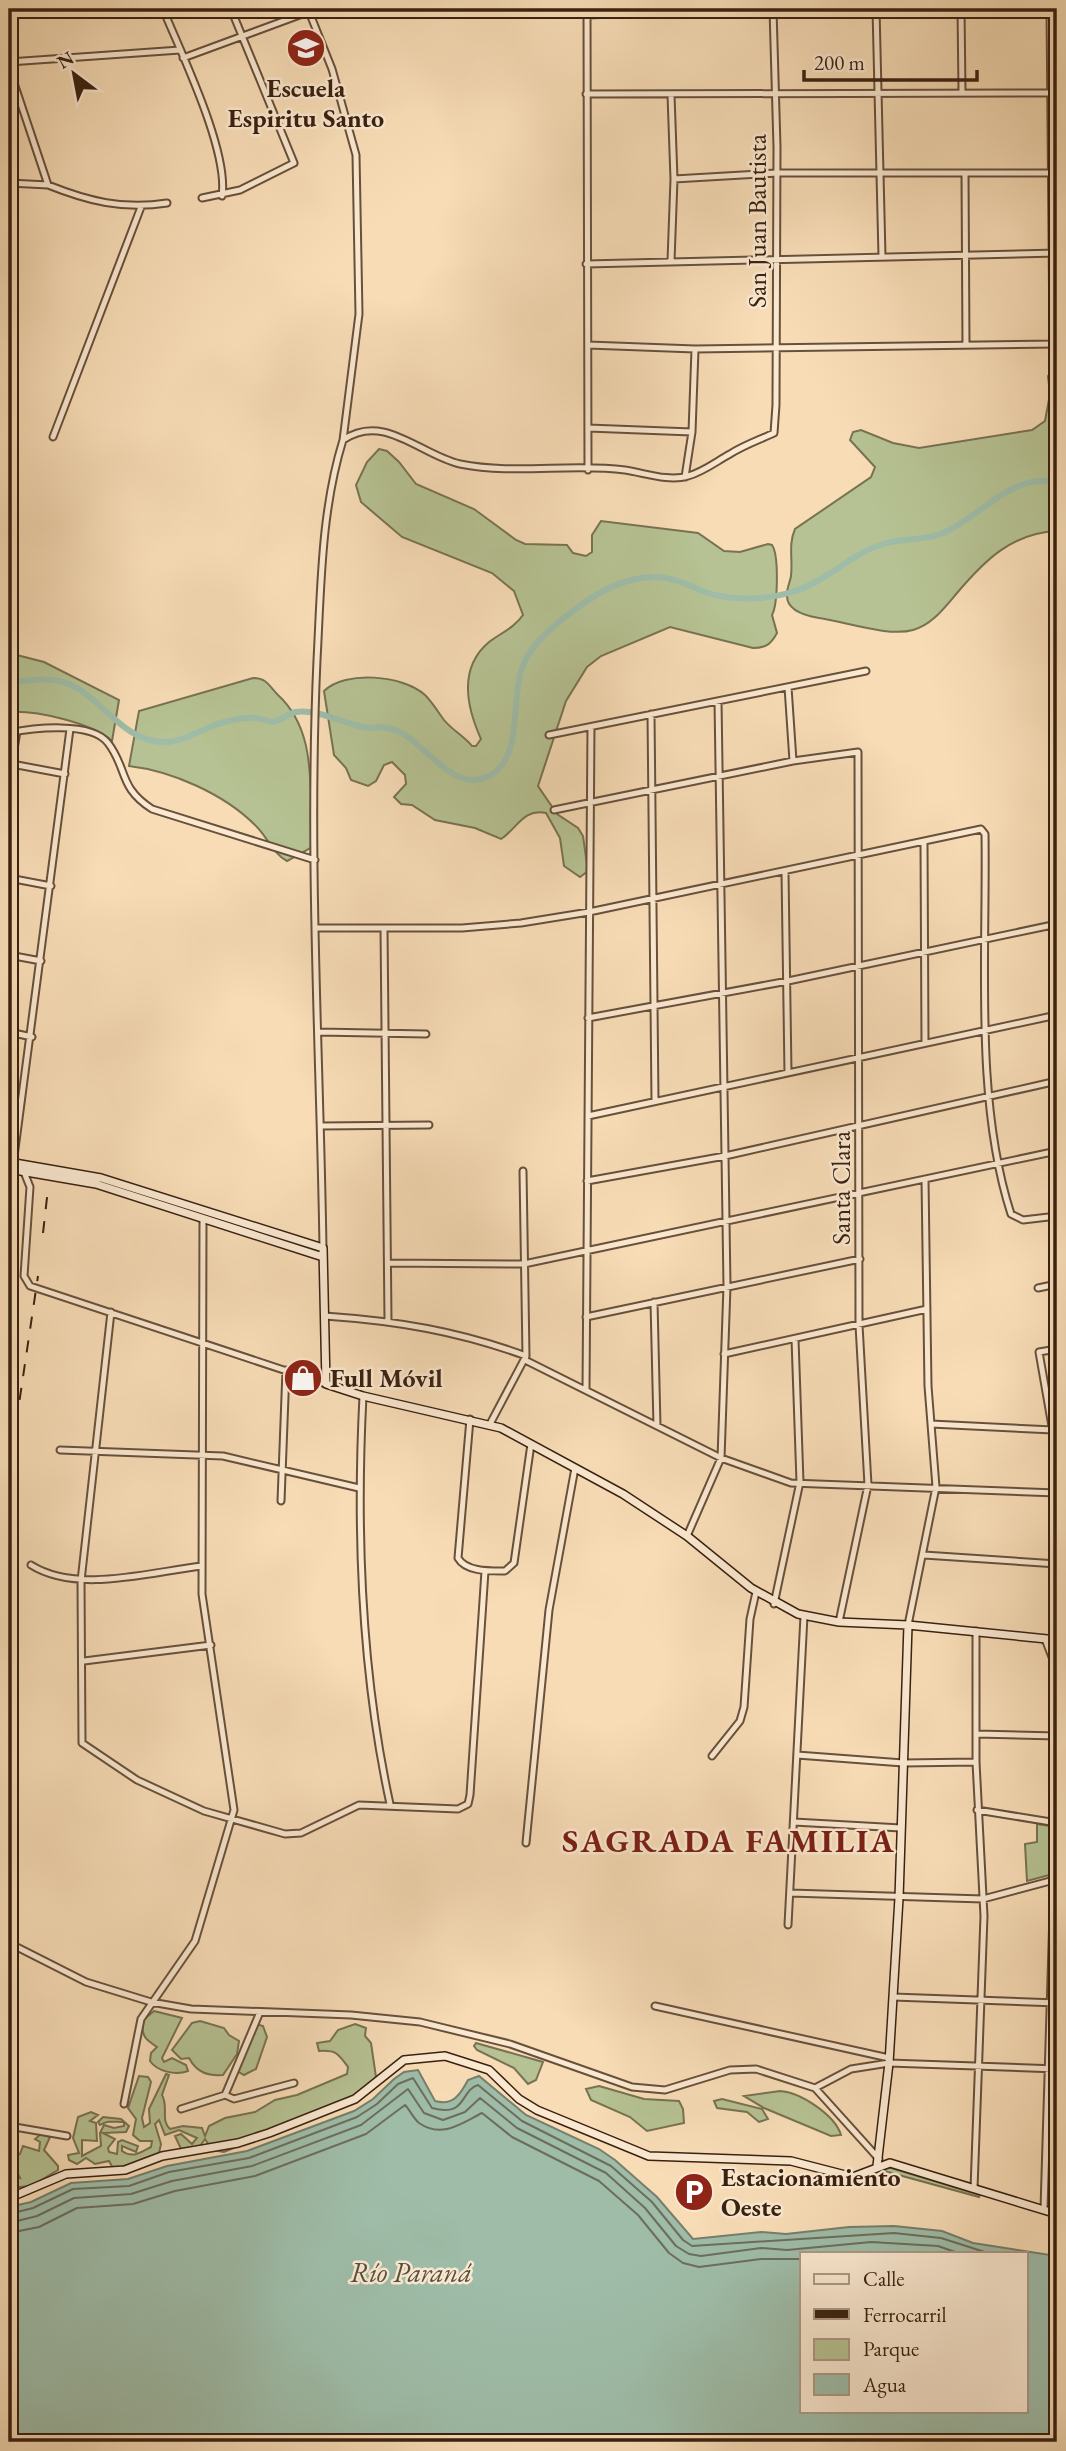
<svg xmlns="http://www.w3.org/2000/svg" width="1066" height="2451" font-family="'EB Garamond',serif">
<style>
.green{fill:#b6c293;stroke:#787252;stroke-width:2}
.water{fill:#9ebca8;stroke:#767e6c;stroke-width:2;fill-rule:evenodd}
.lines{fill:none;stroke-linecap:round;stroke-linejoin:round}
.shore{stroke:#6c6e5c;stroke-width:2}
.canal{stroke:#9ebca8;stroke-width:6}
.minor-casing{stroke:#68503a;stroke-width:9}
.secondary-casing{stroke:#392111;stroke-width:10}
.minor{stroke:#fae8d0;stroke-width:5}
.secondary{stroke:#fae8d0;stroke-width:7}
.rail{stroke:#392111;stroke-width:2;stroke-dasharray:12 12;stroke-linecap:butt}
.labels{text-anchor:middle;stroke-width:5;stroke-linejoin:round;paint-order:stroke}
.poi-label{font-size:26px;font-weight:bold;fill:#392111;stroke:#fae8d0;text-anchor:start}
.street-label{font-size:26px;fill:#392111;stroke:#fae8d0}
.water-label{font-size:28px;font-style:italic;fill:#57503e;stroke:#fae8d0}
.district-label{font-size:33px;font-weight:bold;letter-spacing:2px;fill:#7a1f14;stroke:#fae8d0}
</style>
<rect width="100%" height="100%" fill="#f7dcb6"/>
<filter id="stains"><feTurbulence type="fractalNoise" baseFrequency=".00286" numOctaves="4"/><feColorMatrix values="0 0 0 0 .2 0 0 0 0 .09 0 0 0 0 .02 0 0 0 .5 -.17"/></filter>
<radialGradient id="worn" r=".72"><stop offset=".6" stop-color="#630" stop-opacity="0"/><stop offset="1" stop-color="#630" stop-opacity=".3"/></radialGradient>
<path class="green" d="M1057 366V531C1012 533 985 560 957 593 945 607 932 625 913 630 889 637 846 622 819 618 807 616 787 611 787 596 786 589 790 583 791 576 793 559 788 545 795 529L871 477 875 467 850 440 853 432 861 430 893 443 919 448 1032 430 1045 421 1050 394 1048 376Z
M379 449 387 451 399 462 416 484 474 509 516 540 525 544 567 545 573 553 586 556 592 552V535L601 521 698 533 724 551 740 552 768 544 772 545C779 555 778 604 772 615L777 633C771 644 766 648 753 648L670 627 601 656 587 667 566 701 538 786 557 814 578 828 583 836 588 871 580 877 564 866 560 838 546 813C523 808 517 829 501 839L475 828 435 820 412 805 401 804 394 797 406 784 405 775 392 762 384 765 376 781 368 786 351 780 346 768 334 755 324 691C345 670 403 675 425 695 433 703 438 712 444 720 452 730 464 736 472 746H476L481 739C467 708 458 668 489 642 501 633 514 628 523 615L514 591 492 573 402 537 361 502 356 485 367 462Z
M9 653 44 662 119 700 112 741C92 723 36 710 9 712Z
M253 678C267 678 269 686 278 695 318 732 308 788 314 838L312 847 287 861C273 854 267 836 255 825 224 794 172 771 129 766L139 711Z
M1037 1824 1057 1827V1873L1027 1881 1025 1844 1037 1842Z
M154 2011 182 2018 162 2058 164 2062 172 2058 186 2065 188 2071C175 2076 157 2071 150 2061L151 2053 157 2047C145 2039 142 2037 142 2021Z
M200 2021 224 2028 229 2035 239 2041 237 2054 223 2075C208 2076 197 2073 189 2058L181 2059 172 2050 192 2023Z
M256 2024 263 2026 267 2037 256 2069 244 2075 237 2071Z
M355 2024 366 2028 365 2036 371 2043 376 2077V2081L353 2099 224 2152 212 2150 205 2139 200 2146 181 2149 175 2136 181 2134 192 2144 197 2138 179 2130 165 2135 159 2120 155 2124 161 2144 159 2153 114 2170 109 2161 95 2164 86 2158 77 2164 69 2160 68 2155 79 2153 73 2138 78 2117 91 2112 98 2115 90 2121 96 2123 97 2141 82 2140V2156L101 2146 100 2133 104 2125 114 2128 124 2126V2122C114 2122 108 2120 100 2125L98 2122 103 2117 121 2119 129 2126 126 2132 103 2133 115 2139 108 2148 109 2152 117 2154 118 2142 122 2140 138 2146 136 2152 122 2146V2151C133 2159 141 2152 151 2147L152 2141H140L133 2135 136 2119 128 2108 139 2076 148 2077 151 2082 142 2118 144 2127 150 2123 149 2109 166 2074 169 2075 162 2095C169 2107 160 2120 170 2129L183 2126 202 2128 205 2136 209 2126 225 2118 255 2112 275 2100 297 2095 347 2074 348 2067C338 2053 336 2050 319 2051L317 2043 330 2041 338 2030Z
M476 2043 543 2062 536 2080 528 2084 514 2068 477 2050 474 2046Z
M599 2086 644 2099 679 2101 683 2109 684 2123 647 2131 630 2117 591 2100 586 2089Z
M780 2091C800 2092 835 2115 841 2135L831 2136 764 2108 744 2096Z
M722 2099 762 2109 768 2119 759 2122 747 2112 717 2108 714 2101Z
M41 2134 50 2137 44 2150 58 2166V2170L31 2186 9 2188V2175L20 2178 17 2172H9V2158L20 2154 23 2146 39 2151 40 2142 35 2139Z
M888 2167 980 2195 979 2197 884 2171 880 2180 854 2185 830 2179 853 2181Z"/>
<path class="water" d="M418 2070 435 2101C453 2106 460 2095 468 2080L479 2076 526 2115 599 2149 615 2160 657 2197 693 2239 761 2232 786 2234 849 2227 894 2226 942 2231 973 2243 1057 2256V2442H9V2207L31 2202 71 2183 128 2179 167 2166 247 2151 354 2111 373 2099 394 2079 404 2072ZM802 2253H1026V2411H802Z"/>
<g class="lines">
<path class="shore" d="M9 2214 33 2208 73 2189 129 2186 169 2172 249 2158 357 2117 377 2104 398 2084 413 2078 432 2108C467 2118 460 2090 478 2085L522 2121 611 2166 652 2202 683 2240 692 2246 894 2233 941 2238 988 2253
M9 2223 37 2216 74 2198 131 2194 172 2181 252 2166 361 2125 408 2089 424 2113 443 2120 465 2112 480 2098 517 2128 606 2173 645 2208 676 2246 689 2254 701 2256 761 2248 787 2250 871 2242 938 2246 958 2253
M9 2233 39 2227 77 2208 133 2204 175 2191 255 2176 366 2134 405 2105C410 2110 413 2118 419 2123 442 2139 462 2123 482 2113L512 2137 599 2181 638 2215 669 2253 683 2263 699 2267 761 2259H802"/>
<path class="canal" d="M9 683C29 680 52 676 71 685 105 701 123 742 165 742 185 742 205 727 224 722 233 720 246 717 255 718 261 718 268 722 273 722 281 721 288 713 296 712 318 709 342 723 363 727 371 729 380 726 388 728 423 734 449 796 489 776 526 757 508 695 525 661 535 640 559 621 577 608 598 592 625 578 652 577 671 576 688 585 705 592 733 602 770 600 798 590 828 580 850 555 880 545 899 538 921 541 941 534 982 517 1009 473 1057 482"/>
<g class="minor-casing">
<path id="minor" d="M163 9C181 53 229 151 222 196
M308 9 332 69 356 155 359 314 343 440
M587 9 588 470
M876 9 882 256
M961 9 962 91
M1050 9 1053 344
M587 15 748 9
M183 58 316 9
M9 62 180 50
M9 68 48 185 9 183
M586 94 1057 93
M965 173 966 344
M674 179 777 173H1057
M48 185C88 201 123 210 167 203
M202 198 240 190 294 163 231 9
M671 261 674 179 671 95
M586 264 1057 253
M588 345 695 349 1057 344
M588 428 692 432
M53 437 141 207
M685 477 692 432 695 349
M788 687 793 761
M651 714 655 1101
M9 733C33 728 91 721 108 743 128 769 118 787 152 809L315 860
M549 735 866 671
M12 764 65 774
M9 781 17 731
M554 810 793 761 858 752 859 1325 868 1485 839 1622
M924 843 925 1043
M1054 871 1056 1016
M785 872 788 1073
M9 878 51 886
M317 928H462L521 923 589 912 981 829 985 834C987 954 974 1100 1011 1214L1023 1220 1057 1216
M384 929 388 1320
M9 955 41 961
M588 1018 788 981 1057 924
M9 1032 32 1037
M319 1032 426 1034
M588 1116 1057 1015
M321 1126 429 1125
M24 1172 30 1187 24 1276 30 1286 326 1384
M587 1181 725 1156 1057 1081
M9 1195 70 729
M323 1248C320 1053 308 856 317 660 321 587 321 511 343 440 384 412 420 455 460 464 514 475 571 463 625 470 645 473 669 482 688 476 703 472 717 461 730 454 744 445 759 440 774 433L776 405 777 147 773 9
M388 1263 524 1264 1057 1151
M1038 1288 1057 1284
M654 1302 657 1426
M111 1312 81 1581 82 1743 137 1780 204 1811 285 1834 301 1833 359 1805 458 1809 468 1804 470 1795 485 1571
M325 1316C397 1321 458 1331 526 1356L525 1360 721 1458 791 1483 1057 1493
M586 1317 860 1259
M1057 1349 1039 1352 1057 1455
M724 1354 927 1309
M586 1390 591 727
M363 1396C356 1532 361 1671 390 1804
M470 1419 458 1558C466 1572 490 1571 505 1571L514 1563 531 1444
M490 1424 526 1356 523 1171
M931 1424 1053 1430
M60 1450 223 1456 359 1488
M281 1501 286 1370
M687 1536 721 1458 727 1286 718 701
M924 1555 1057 1564
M31 1565C77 1594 150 1572 202 1566
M774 1604 800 1482 795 1339
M908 1625 936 1487 928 1386 925 1179
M1045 1639 1057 1670
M84 1661 211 1645
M977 1734 1057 1736
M797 1755 903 1763 976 1762
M712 1756 740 1721 744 1707 750 1619 756 1592
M977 1810 1057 1823
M794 1822 901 1828
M526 1843 549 1610 575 1468
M790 1893 983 1899 1054 1880
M788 1925 804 1616
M9 1943 86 1982 151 2002 191 2009 351 2015 420 2022 510 2044 632 2087 665 2090 730 2070 756 2069 815 2088 879 2159
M893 1997 1057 2003
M655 2006 889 2058
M815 2088 851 2069 889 2063 1057 2069
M225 2095 234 2099 294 2083
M124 2104 141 2019 195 1941 234 1810 202 1594 203 1219
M181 2109 225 2095 260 2012
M9 2126 67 2136
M974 2189 984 1916 976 1762V1631
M1044 2209 1054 1880"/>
</g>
<g class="secondary-casing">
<path id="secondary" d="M9 1162 101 1178 323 1248 326 1384 363 1396 501 1428 623 1494 687 1536 751 1588 798 1614 839 1622 908 1625 1057 1640
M9 1169 96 1184 323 1257
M877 2166 889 2063 899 1898 908 1625
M9 2198 66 2174 125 2170 162 2156 238 2143 269 2133 355 2099 404 2060 445 2056 489 2070 519 2099 537 2110 649 2156 791 2161 853 2177 890 2163 1057 2214"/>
</g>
<use href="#minor" class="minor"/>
<use href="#secondary" class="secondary"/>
<path class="rail" d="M43 1233 48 1189
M9 1471 38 1276"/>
</g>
<defs>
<g id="school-disc" transform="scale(2.0125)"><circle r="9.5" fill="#8f2418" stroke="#fae8d0"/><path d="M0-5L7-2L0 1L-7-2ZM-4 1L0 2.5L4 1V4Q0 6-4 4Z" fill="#fff"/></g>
<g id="shop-disc" transform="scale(2.0125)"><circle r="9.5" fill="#8f2418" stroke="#fae8d0"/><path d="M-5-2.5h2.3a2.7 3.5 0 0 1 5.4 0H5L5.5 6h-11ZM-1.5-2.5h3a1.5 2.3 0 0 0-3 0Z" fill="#fff"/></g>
<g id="parking-disc" transform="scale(2.0125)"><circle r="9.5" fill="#8f2418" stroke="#fae8d0"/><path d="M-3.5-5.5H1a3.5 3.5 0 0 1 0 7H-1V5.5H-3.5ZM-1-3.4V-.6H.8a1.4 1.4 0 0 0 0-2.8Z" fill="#fff"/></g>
</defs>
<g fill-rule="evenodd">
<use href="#school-disc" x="306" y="48"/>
<use href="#shop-disc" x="303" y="1378"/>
<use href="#parking-disc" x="694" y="2192"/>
</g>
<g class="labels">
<g class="poi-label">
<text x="306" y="97" text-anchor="middle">Escuela<tspan x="306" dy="30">Espiritu Santo</tspan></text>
<text x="330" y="1387">Full Móvil</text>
<text x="721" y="2186">Estacionamiento<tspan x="721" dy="30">Oeste</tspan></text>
</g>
<g class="street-label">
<text transform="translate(757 221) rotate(-90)" y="9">San Juan Bautista</text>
<text transform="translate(841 1188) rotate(-90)" y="9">Santa Clara</text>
</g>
<g class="water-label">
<text x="411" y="2282">Río Paraná</text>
</g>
<g class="district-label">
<text x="729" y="1852">SAGRADA FAMILIA</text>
</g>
</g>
<rect width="1066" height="2451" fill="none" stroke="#f7dcb6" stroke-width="35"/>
<rect x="10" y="10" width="1045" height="2430" fill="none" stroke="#392111" stroke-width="3.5"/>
<rect x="18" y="18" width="1031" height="2416" fill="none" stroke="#392111" stroke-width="2"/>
<rect x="800" y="2252" width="228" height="161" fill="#fae8d0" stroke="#ad9884" stroke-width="2"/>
<rect x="814" y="2274" width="35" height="10" fill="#fae8d0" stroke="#ad9884" stroke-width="2"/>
<text x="863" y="2286" font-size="21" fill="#392111">Calle</text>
<rect x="814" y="2309" width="35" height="10" fill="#392111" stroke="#ad9884" stroke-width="2"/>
<text x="863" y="2322" font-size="21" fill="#392111">Ferrocarril</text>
<rect x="814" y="2339" width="35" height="21" fill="#b6c293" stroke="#ad9884" stroke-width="2"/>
<text x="863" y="2356" font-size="21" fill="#392111">Parque</text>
<rect x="814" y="2374" width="35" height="21" fill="#9ebca8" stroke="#ad9884" stroke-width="2"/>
<text x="863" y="2392" font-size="21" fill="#392111">Agua</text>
<g transform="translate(74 74) rotate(328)" stroke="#fae8d0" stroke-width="5" paint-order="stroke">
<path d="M0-5L12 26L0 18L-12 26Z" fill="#392111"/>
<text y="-10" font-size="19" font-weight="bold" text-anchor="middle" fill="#392111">N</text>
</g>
<path d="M804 70v10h173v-10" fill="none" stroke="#392111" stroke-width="3.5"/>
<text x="814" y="70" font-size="21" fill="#392111" stroke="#fae8d0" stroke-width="5" paint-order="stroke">200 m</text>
<rect width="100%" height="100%" filter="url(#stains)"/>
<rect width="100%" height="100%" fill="url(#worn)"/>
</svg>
